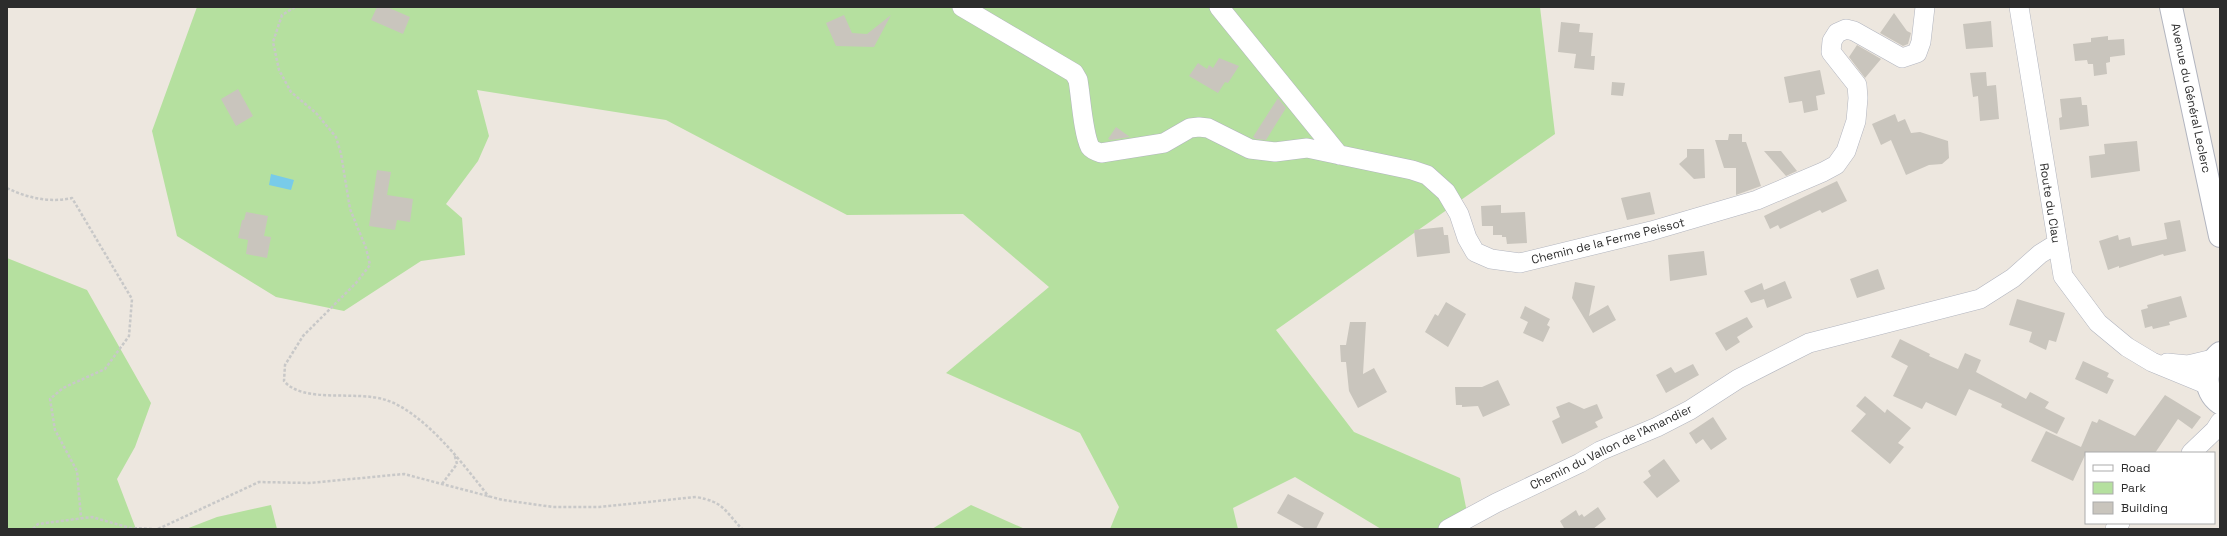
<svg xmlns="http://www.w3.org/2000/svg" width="2227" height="536" font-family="'Space Grotesk',sans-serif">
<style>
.green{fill:#b5e09f}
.water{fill:#78cbe9}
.building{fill:#c9c5bd}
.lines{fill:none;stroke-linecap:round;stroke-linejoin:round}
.street-casing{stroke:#b2b5bf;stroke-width:20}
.secondary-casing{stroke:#b2b5bf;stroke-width:24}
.path{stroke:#c8c8c8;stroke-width:2.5;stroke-dasharray:3 2;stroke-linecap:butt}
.street{stroke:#fff;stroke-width:19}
.secondary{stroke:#fff;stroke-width:22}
.labels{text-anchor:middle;stroke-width:3;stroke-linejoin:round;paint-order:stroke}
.street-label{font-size:12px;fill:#2c2c2c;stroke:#fff}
</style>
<rect width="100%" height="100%" fill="#ede7df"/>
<path class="green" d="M197 7H1540L1555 134 1276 330 1354 432 1460 478 1468 517 1435 529H1381L1295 477 1233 508 1238 529H1110L1119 507 1080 433 946 373 1049 287 963 214 847 215 666 120 477 90 489 136 478 161 446 204 462 218 465 255 421 261 344 311 276 297 177 236 152 131Z
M7 258 87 290 151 403 135 447 117 479 136 529H7Z
M271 505 277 529H186L217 517Z
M971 505 1025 529H932Z"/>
<path class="water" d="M271 174 294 180 291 190 269 185Z"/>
<path class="building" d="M377 7H387L410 17 403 34 371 20Z
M1894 13 1907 31 1911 33 1908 44 1903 46 1880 33Z
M844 15 852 33 867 34 891 15 874 47 836 46 826 23Z
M1991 21 1993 47 1966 49 1963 24Z
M1561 22 1580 24 1579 32 1593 33 1591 56H1595L1594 70 1574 68 1576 54 1558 52Z
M2108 36V40L2124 39 2125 55 2110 57V62L2106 63 2107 74 2094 76 2093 64H2088L2087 60 2075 61 2073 44 2091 42V38Z
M1857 45 1881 59 1865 78 1849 57Z
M1219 58 1239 66 1228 83 1225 82 1218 93 1189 76 1198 63 1207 69 1209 65 1213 68Z
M1820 70 1825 94 1816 96 1818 110 1804 113 1802 101 1789 103 1784 77Z
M1986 72 1987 86 1996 85 1999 119 1980 121 1978 96 1973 97 1970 73Z
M1612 82 1625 83 1623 96 1611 95Z
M238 89 253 116 236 126 221 99Z
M2081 97 2082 105H2087L2089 126 2060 130 2059 118 2062 117 2060 99Z
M1278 98 1286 108 1266 140 1256 139 1253 137Z
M1895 114 1898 122 1905 119 1911 133 1920 132 1948 141 1949 158 1942 164 1929 165 1906 175 1891 140 1881 145 1872 124Z
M1116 127 1130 137 1111 140 1108 139Z
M1729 134H1742V142H1746L1761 186 1736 195V168H1724L1715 140H1728Z
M2137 141 2140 171 2091 178 2089 156 2105 154 2104 144Z
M1687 149H1704L1705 178 1694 179 1679 164 1687 157Z
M1764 151H1781L1797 171 1786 176Z
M377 170 391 172 387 195 413 199 410 222 397 220 395 230 369 226Z
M1837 181 1847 201 1822 213 1820 210 1780 229 1778 225 1770 229 1764 216Z
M1650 192 1655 214 1627 220 1621 198Z
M1501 205V213L1525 212 1527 243 1507 244 1506 237H1502V235H1493V226H1482L1481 206Z
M246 212 268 216 264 236 271 237 267 258 246 254 248 240 238 238 242 220H244Z
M2180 220 2186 251 2164 256 2163 254 2119 268V266L2108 270 2099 241 2118 235 2119 240 2130 237 2132 246 2167 239 2164 223Z
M1443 227 1444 235H1448L1450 253 1417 257 1414 230Z
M1704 251 1707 275 1670 281 1668 255Z
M1878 269 1885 289 1857 298 1850 279Z
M1785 281 1792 298 1767 308 1764 299 1751 303 1744 291 1762 283 1764 290Z
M1575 282 1595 286 1589 316 1608 305 1616 320 1593 333 1572 298Z
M2181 296 2187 317 2169 322 2170 325 2153 329 2152 326 2145 328 2141 310 2148 308 2147 305Z
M2017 299 2065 313 2056 342 2049 340 2046 350 2029 342 2032 332 2009 325Z
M1446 302 1466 314 1448 347 1425 332 1435 314 1438 316Z
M1525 306 1550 319 1547 325 1550 327 1543 342 1523 333 1528 322 1520 318Z
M1747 317 1753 327 1737 337 1740 342 1726 351 1715 333Z
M1350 322H1366L1363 374 1374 368 1387 392 1358 408 1349 391 1346 362H1341L1340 345H1346Z
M1900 339 1930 354 1929 356 1958 369 1965 353 1981 360 1976 372 2026 399 2030 392 2049 402 2045 408 2065 418 2057 434 2001 407 2002 404 1969 389 1956 416 1926 402 1922 409 1893 396 1908 366 1891 357Z
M2083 361 2109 373 2107 377 2114 380 2107 394 2075 379Z
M1693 364 1699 375 1666 393 1656 375 1671 367 1675 373Z
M1498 380 1510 405 1483 417 1478 406 1462 407V405H1456L1455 387H1482Z
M2165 395 2201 417 2192 429 2178 419 2155 453H2086L2073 481 2031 461 2046 431 2081 447 2092 421 2097 423 2099 419 2135 436Z
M1865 396 1885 413 1887 409 1911 428 1898 443 1904 447 1890 464 1851 431 1866 414 1856 406Z
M1569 402 1584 409 1597 404 1603 418 1595 422 1598 427 1562 444 1552 421 1560 417 1556 407Z
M1713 417 1727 439 1711 450 1703 439 1696 444 1689 433Z
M1664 459 1680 481 1657 498 1643 482 1651 476 1648 471Z
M1288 494 1324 513 1316 529H1306L1277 513Z
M1598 507 1606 519 1593 529H1563L1564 528 1560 521 1576 510 1579 516 1582 514 1584 517Z"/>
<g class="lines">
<g class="street-casing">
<path id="street" d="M962 7 1074 73 1078 80C1081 97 1083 133 1090 147 1092 150 1098 152 1101 153L1164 143 1190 128 1199 127 1208 128 1250 149 1275 152 1307 148 1412 170 1427 175 1446 192 1459 214 1467 238 1475 252 1491 259 1520 263 1651 231 1757 200 1823 172 1836 165 1846 151 1856 121 1858 98 1857 85 1831 52 1832 41 1837 33 1846 29 1854 31 1902 58 1917 53 1921 42 1925 7
M1219 7 1339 155
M2019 7 2063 276 2098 323 2127 347 2152 362 2208 385
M2167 363 2188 365 2213 359
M2191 453 2215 430 2220 422
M1448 529 1496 503 1580 463 1600 451 1657 427 1690 410 1738 379 1809 343 1980 299 2013 278 2040 254 2056 244
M2115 529 2120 523"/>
</g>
<g class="secondary-casing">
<path id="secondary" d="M2171 7 2220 236
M2220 353C2205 366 2202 391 2220 403"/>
</g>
<path class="path" d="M295 7 282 15 273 42 279 70 291 92 316 113 336 137 341 154 350 209 366 248 370 265 356 283 303 336 285 365 284 381C303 404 356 390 386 400 425 413 464 465 489 497
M7 188C27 198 50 203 72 198L132 299 129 336 105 369 63 388 50 399 55 430 77 471 81 518
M442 484 457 464 454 453
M33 529 38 524 92 517 130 528 154 529
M158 529 259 482 309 483 404 474 503 500 553 507H599L696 497C724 502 724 510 742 529"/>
<use href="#street" class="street"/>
<use href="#secondary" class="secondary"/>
</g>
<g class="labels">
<g class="street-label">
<text transform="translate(2191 98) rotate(78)" y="4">Avenue du Général Leclerc</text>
<text transform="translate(2050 203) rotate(81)" y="4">Route du Clau</text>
<text transform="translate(1608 241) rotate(-14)" y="4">Chemin de la Ferme Peissot</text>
<text transform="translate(1611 447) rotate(-26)" y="4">Chemin du Vallon de l'Amandier</text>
</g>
</g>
<rect width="2227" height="536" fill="none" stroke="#2c2c2c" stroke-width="16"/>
<rect x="2085" y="452" width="130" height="72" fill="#ffffff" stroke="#ababab"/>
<rect x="2093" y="465" width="20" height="6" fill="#ffffff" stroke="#ababab"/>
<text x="2121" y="472" font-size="12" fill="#2c2c2c">Road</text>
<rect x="2093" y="482" width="20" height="12" fill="#b5e09f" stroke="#ababab"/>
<text x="2121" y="492" font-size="12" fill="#2c2c2c">Park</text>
<rect x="2093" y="502" width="20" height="12" fill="#c9c5bd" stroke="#ababab"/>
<text x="2121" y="512" font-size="12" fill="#2c2c2c">Building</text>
</svg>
